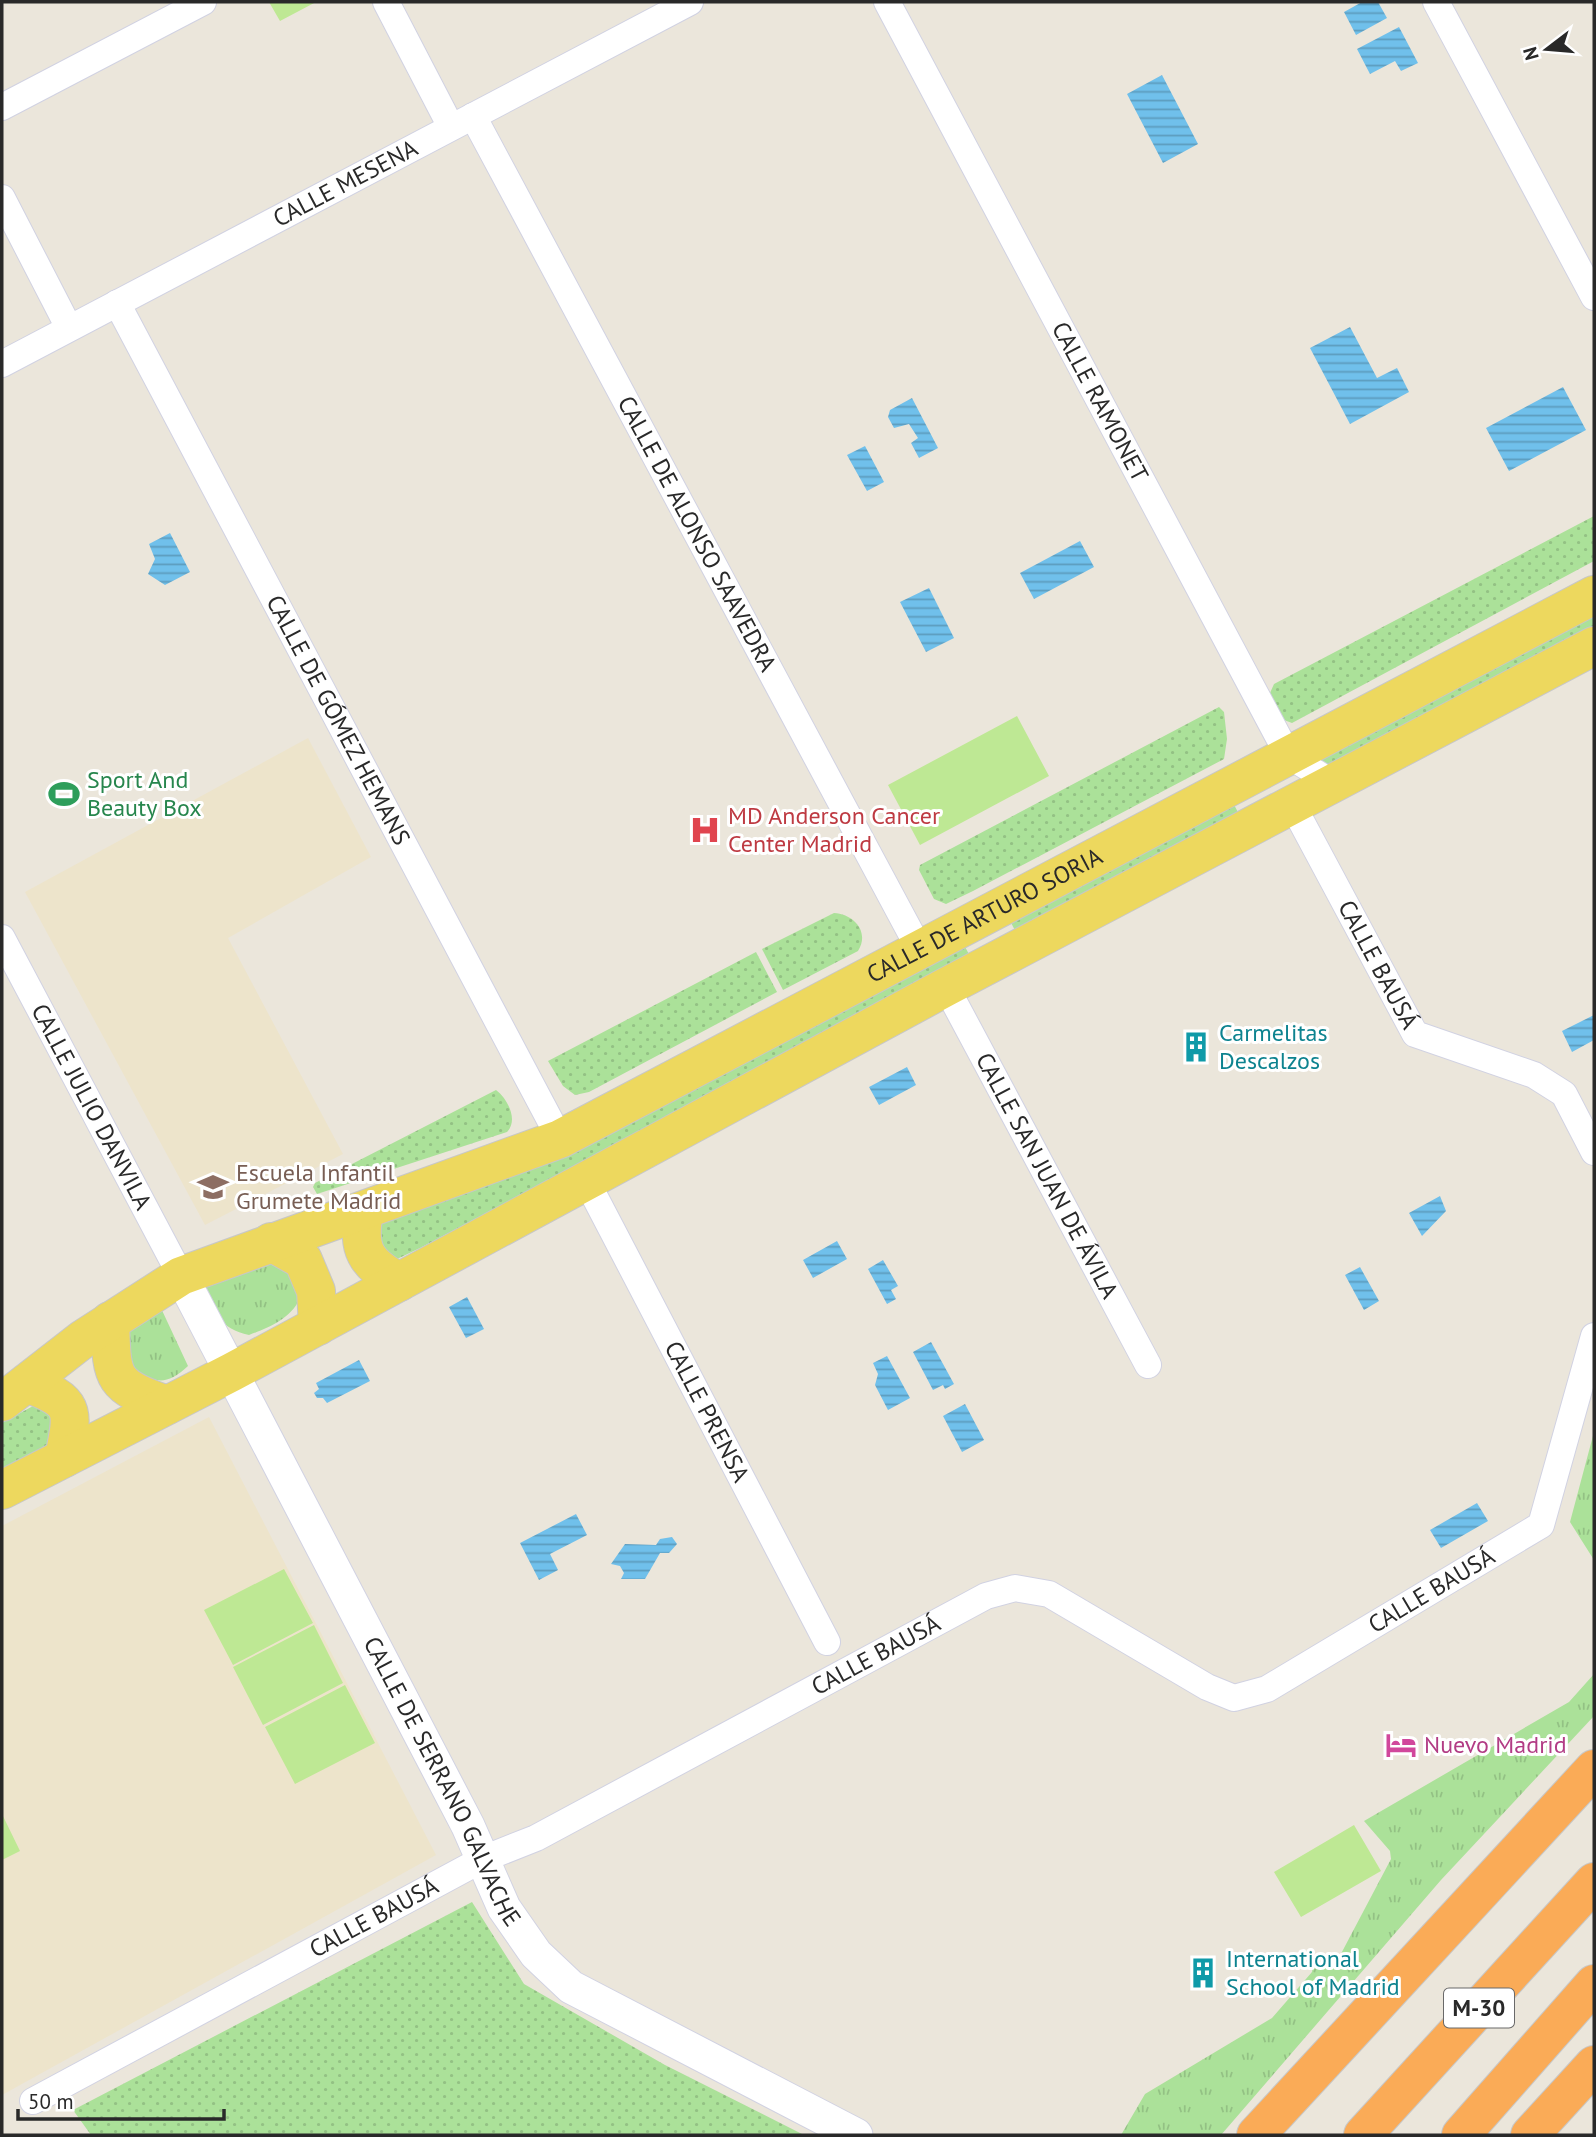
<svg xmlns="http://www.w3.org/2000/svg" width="1596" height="2137" font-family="'PT Sans',sans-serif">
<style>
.education{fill:#ede4cb}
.grass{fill:url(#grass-tufts)}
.park{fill:url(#park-dots)}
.pitch{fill:#bee894}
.water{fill:url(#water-rules)}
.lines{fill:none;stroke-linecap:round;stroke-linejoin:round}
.minor-casing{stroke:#d1d2e2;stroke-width:28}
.tertiary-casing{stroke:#d1d2e2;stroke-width:35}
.primary-casing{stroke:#c7c7c7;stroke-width:40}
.motorway-casing{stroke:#c7c7c7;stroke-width:40}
.minor{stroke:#fff;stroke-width:26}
.tertiary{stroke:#fff;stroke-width:33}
.primary{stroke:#edd85e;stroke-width:38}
.motorway{stroke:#faab57;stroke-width:38}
.labels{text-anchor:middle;stroke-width:6;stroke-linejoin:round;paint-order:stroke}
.shield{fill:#fff;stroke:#696969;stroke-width:2}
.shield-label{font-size:23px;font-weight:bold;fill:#292929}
.street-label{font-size:24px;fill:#292929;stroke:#fff}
.leisure-label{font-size:24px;fill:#27864d;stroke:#fff;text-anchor:start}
.health-label{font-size:24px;fill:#be3a42;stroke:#fff;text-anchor:start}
.culture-label{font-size:24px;fill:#0d838f;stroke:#fff;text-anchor:start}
.education-label{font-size:24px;fill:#785e54;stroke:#fff;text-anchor:start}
.hotel-label{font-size:24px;fill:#b23c85;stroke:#fff;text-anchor:start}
</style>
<defs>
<pattern id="grass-tufts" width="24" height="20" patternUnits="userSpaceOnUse" patternTransform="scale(1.75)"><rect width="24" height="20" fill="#abe199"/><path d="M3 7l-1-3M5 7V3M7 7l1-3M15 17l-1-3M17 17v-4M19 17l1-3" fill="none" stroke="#93c184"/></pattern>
<pattern id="park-dots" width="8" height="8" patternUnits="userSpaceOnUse" patternTransform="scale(1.75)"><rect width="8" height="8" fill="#abe199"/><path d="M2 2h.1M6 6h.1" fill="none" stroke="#93c184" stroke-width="1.8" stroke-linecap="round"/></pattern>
<pattern id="water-rules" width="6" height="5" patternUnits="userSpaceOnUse" patternTransform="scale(1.75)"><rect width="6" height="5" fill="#70c0eb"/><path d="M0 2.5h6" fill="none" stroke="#5c9cbe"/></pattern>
</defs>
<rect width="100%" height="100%" fill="#ebe6db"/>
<path class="education" d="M308 738 371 857 228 938 343 1154 205 1225 25 892Z
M209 1417 436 1855 2 2095V1526Z"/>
<path class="grass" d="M266 1261 287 1265 299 1300C290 1319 268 1328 249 1335 221 1329 212 1312 200 1288Z
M160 1306 188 1366C164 1389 152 1381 127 1366L126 1334Z
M1594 1432V1560L1570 1522Z
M1594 1674V1716L1441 1880 1221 2135H1121L1145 2094 1272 2018 1312 1972 1313 1965 1334 1967 1391 1859 1390 1851 1364 1821 1569 1702Z"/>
<path class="park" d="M1594 516V561L1292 723 1284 720 1270 693 1274 684Z
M1594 611V630L1329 768 1315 757Z
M1219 707 1224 712 1227 739 1224 759 973 891 946 904 934 899 919 870 920 865Z
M1232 801 1240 816 1017 934 1009 919Z
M834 913C854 914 870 932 858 951L783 990 762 949Z
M963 943 971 958 420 1248 393 1261 372 1236 377 1225Z
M756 952 777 992 589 1092 575 1095 563 1086 548 1061Z
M496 1090C507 1098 519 1120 507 1132L317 1194 313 1187 315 1183Z
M33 1406 51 1408 55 1441 2 1470V1423Z
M472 1902 524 1984 665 2065 804 2135H91L73 2110Z"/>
<path class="pitch" d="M269 2H316L280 21Z
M1017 716 1049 776 920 845 888 785Z
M284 1569 313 1623 233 1665 204 1610Z
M314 1625 343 1683 263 1725 233 1667Z
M345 1685 375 1743 295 1784 265 1727Z
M2 1814 20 1851 2 1860Z
M1354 1825 1381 1871 1301 1917 1274 1872Z"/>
<path class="water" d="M1362 2H1378L1387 18 1356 35 1344 12Z
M1399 27 1418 63 1401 71 1395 61 1370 74 1357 49Z
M1162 75 1198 144 1163 163 1127 94Z
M1350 327 1377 378 1397 368 1409 392 1350 424 1310 348Z
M1563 387 1586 430 1509 471 1486 428Z
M912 398 938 448 919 458 911 443 918 438 909 424 894 428 888 417 890 410Z
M865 446 884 482 867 491 847 455Z
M170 533 190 572 165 585 148 574 155 559 149 544Z
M1080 541 1094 567 1034 599 1020 573Z
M929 588 954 638 926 652 900 602Z
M1594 1015V1040L1572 1052 1562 1031Z
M907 1067 916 1085 879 1105 869 1087Z
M1440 1196 1446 1211 1422 1236 1409 1213Z
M837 1241 847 1259 813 1278 803 1260Z
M883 1260 898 1286 891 1290 896 1299 887 1304 868 1269Z
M1360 1267 1379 1301 1364 1310 1345 1275Z
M467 1297 484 1329 466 1338 449 1307Z
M931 1342 954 1384 945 1389 943 1385 933 1390 913 1352Z
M887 1356 910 1398 888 1410 875 1385 878 1374 873 1363Z
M359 1360 370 1381 327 1403 323 1398H317L314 1393 319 1389 316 1383Z
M965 1404 984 1440 962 1452 943 1416Z
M1477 1503 1488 1521 1441 1548 1430 1530Z
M576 1514 587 1535 550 1554 558 1570 539 1580 520 1543Z
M672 1537 677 1544 669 1553H660L645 1579H621L624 1573 620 1566 611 1564 625 1544 656 1545 660 1539Z"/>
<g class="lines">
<g class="minor-casing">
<g id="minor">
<path d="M386 2 451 127"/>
<path id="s1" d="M887 2 1288 755 1334 784"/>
<path d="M1436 2 1594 297"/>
<path d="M2 107 203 2"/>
<path id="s2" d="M473 116 921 952"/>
<path d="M2 198 69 328"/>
<path id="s3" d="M117 303 560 1139"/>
<path id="s4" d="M2 364 690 2"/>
<path id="s5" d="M1293 806 1415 1034 1534 1075 1564 1094 1594 1152"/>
<path id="s6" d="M2 938 181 1276"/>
<path id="s7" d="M946 987 1148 1365"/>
<path id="s8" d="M587 1182 827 1642"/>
<path id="s9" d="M33 2101 483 1859 536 1838 986 1596 1015 1588 1049 1594 1207 1687 1234 1698 1267 1689 1541 1525 1594 1336"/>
</g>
</g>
<g class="tertiary-casing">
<g id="tertiary">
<path id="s10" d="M181 1276 468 1826 504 1908 536 1954 571 1987 856 2135"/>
</g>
</g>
<g class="primary-casing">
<g id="primary">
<path d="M364 1211C357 1250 365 1263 399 1282"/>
<path d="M271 1242 303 1260 316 1291 318 1326"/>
<path d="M110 1321C112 1379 110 1385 167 1405"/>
<path d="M27 1383C76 1402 74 1409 64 1458"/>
<path id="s11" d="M2 1402 83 1339 181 1276 560 1139 1594 595"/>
<path d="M2 1490 232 1372 946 987 1594 646"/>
</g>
</g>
<g class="motorway-casing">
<path id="motorway" d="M1256 2135 1594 1769
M1363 2135 1594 1882
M1461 2135 1594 1984
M1530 2135 1594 2065"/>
</g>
<use href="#minor" class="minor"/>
<use href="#tertiary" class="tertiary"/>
<use href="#primary" class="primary"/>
<use href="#motorway" class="motorway"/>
</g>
<defs>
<g id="stadium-bare" transform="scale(2.415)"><path d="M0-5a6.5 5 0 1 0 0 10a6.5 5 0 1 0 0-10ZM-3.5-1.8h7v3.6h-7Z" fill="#2e9e5b" stroke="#fff" stroke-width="2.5" paint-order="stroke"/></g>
<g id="hospital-bare" transform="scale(2.415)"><path d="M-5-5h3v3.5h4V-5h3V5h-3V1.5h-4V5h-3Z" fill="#e0444e" stroke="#fff" stroke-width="2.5" paint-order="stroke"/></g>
<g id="building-bare" transform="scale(2.415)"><path d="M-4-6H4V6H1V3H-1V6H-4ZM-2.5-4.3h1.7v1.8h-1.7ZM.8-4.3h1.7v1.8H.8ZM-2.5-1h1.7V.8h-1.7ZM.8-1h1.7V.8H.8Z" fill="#0f9aa8" stroke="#fff" stroke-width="2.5" paint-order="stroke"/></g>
<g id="school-bare" transform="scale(2.415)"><path d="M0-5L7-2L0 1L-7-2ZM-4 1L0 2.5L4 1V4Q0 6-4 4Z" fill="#8d6e63" stroke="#fff" stroke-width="2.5" paint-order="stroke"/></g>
<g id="hotel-bare" transform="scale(2.415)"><path d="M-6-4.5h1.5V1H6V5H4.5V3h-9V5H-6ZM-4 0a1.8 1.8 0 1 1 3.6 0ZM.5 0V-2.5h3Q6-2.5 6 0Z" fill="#d1479c" stroke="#fff" stroke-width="2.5" paint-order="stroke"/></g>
</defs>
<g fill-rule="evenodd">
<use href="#stadium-bare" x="64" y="794"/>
<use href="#hospital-bare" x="705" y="830"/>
<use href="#building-bare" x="1196" y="1047"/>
<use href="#school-bare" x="213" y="1187"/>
<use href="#hotel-bare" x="1401" y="1745"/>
<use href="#building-bare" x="1203" y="1973"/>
</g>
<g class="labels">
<rect class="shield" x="1444" y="1988.5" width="70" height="39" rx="5"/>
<g class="shield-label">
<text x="1479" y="2016">M-30</text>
</g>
<g class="street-label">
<text dy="8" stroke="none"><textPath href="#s4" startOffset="388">CALLE MESENA</textPath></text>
<text dy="8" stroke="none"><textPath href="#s1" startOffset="453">CALLE RAMONET</textPath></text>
<text dy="8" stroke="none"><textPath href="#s2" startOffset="474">CALLE DE ALONSO SAAVEDRA</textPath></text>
<text dy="8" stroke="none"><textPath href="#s3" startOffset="472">CALLE DE GÓMEZ HEMANS</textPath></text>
<text dy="8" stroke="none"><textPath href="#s11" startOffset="1102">CALLE DE ARTURO SORIA</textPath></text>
<text dy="8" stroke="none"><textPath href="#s5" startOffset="180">CALLE BAUSÁ</textPath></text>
<text dy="8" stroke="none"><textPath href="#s6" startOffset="191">CALLE JULIO DANVILA</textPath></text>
<text dy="8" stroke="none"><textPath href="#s7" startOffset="214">CALLE SAN JUAN DE ÁVILA</textPath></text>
<text dy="8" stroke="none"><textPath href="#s8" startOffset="259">CALLE PRENSA</textPath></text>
<text dy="8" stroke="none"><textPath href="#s9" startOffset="1582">CALLE BAUSÁ</textPath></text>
<text dy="8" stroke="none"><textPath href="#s9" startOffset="954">CALLE BAUSÁ</textPath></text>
<text dy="8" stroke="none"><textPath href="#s10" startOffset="569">CALLE DE SERRANO GALVACHE</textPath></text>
<text dy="8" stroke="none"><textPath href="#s9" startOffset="387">CALLE BAUSÁ</textPath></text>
</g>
<g class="leisure-label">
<text x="87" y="788">Sport And<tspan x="87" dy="28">Beauty Box</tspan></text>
</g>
<g class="health-label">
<text x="728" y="824">MD Anderson Cancer<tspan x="728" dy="28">Center Madrid</tspan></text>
</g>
<g class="culture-label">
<text x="1219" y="1041">Carmelitas<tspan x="1219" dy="28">Descalzos</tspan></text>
<text x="1226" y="1967">International<tspan x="1226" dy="28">School of Madrid</tspan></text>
</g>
<g class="education-label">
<text x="236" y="1181">Escuela Infantil<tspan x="236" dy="28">Grumete Madrid</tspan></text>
</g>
<g class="hotel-label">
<text x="1424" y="1753">Nuevo Madrid</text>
</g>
</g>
<rect width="1596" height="2137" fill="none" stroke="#292929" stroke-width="7"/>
<g transform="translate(1547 49) rotate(254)" stroke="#ffffff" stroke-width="5" paint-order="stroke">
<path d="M0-5L12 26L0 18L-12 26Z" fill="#292929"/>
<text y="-10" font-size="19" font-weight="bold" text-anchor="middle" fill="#292929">N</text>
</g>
<path d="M18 2109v10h206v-10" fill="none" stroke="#292929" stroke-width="3.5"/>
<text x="28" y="2109" font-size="21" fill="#292929" stroke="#ffffff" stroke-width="5" paint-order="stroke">50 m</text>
</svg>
